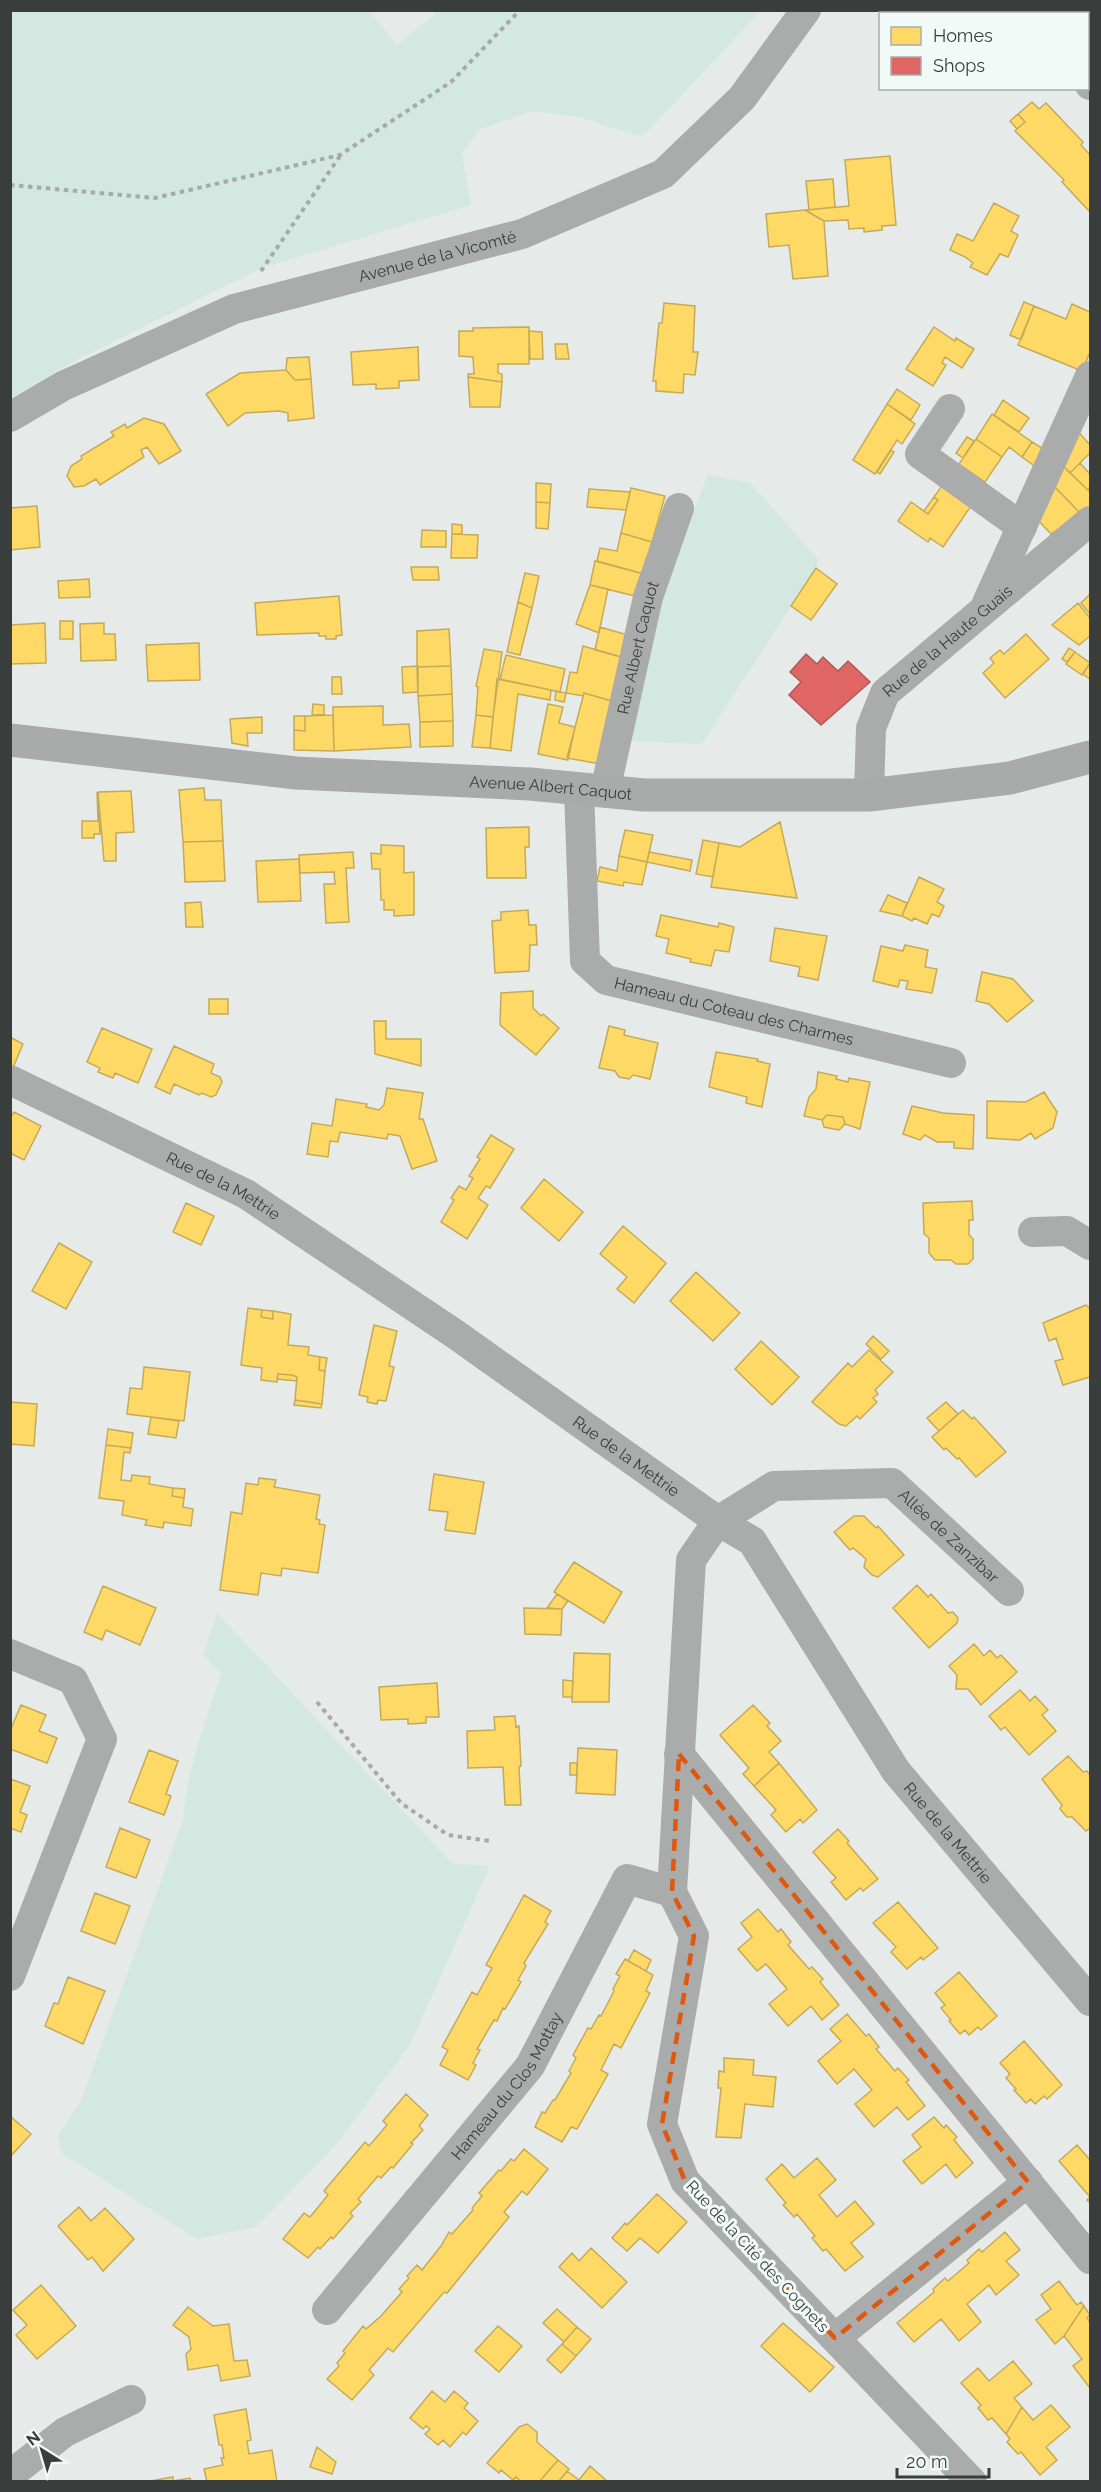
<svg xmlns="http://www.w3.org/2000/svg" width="1101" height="2492" font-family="Raleway,sans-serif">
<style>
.green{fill:#d3e8e0}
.homes{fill:#ffd966;stroke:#c4aa59;stroke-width:1.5}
.shops{fill:#e06666;stroke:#ae5a59;stroke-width:1.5}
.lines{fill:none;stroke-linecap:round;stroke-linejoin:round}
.path{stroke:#a7aaa8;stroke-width:4;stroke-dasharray:4.5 4.5;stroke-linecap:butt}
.street{stroke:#aaacac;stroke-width:30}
.secondary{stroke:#a9abaa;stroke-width:33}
.marked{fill:none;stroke:#df580e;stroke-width:4.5;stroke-dasharray:12 8;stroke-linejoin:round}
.labels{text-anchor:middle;stroke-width:6;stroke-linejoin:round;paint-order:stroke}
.street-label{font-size:16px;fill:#393d3b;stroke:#f1faf7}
</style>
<rect width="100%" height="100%" fill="#e6ebe9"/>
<path class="green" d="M10 11H370L397 45 438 11H761L642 137 579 117 532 111 481 129 462 153 471 205 262 268 71 363 11 398Z
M708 475 750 483 818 559 816 568 702 744 624 741 661 592Z
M217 1613 452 1863 490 1866 410 2045 334 2147 256 2227 197 2239 61 2153 58 2135 81 2101 183 1820C187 1769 205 1722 221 1674L203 1655Z"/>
<path class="homes" d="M1032 102 1039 109 1046 103 1083 142 1081 145 1090 155V209L1089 211 1062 182 1064 180 1015 131 1025 122 1018 114Z
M1018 114 1025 122 1017 129 1010 121Z
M890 156 896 225 882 226V230L864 232V228L849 229 848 220 824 221 805 210 849 206 845 160Z
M833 179 835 207 809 210 806 181Z
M994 203 1019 216 1011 231 1018 235 1008 257 1000 254 987 275 970 267 973 263 965 257 950 250 957 234 973 241Z
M805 210 824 221 828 276 793 279 789 245 769 247 766 214Z
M1024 302 1034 306 1021 340 1010 335Z
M664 303 695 306 693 352H698L695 375 684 374 683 393 656 391V381H653L659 323H662Z
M1072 304 1090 312V352L1082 371 1018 345 1034 306 1066 319Z
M529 327V364H498V373L502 374V382L468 377V374H474L473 357 459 356V331H473V328Z
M934 327 955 341 956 338 974 349 962 368 945 357 942 363 946 365 933 386 906 369Z
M529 331 542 332 543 359H530Z
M555 344H567L569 359H556Z
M418 347 419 380 399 381V388L376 389V384L353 385 351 352Z
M309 357 311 379 295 380 286 370 287 358Z
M286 370 295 380 311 379 314 418 288 421V413L279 411 245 413 228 426 206 394 240 373Z
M468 377 502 382 500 407H470Z
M897 389 920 405 911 420 887 404Z
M1003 400 1029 418 1019 432 994 415Z
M887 404 915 424 902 444 897 440 875 474 853 460Z
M992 414 1032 442 1022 457 1009 447 1002 457 976 439Z
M144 418 164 424 181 451 159 464 147 447 141 450 144 457 100 485 96 479 84 486 74 487 67 476 71 466 82 459 81 456 114 436 111 432 125 424 127 428Z
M1075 428 1090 445V453L1070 473 1060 463Z
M967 437 974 441 963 458 956 453Z
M976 439 1002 457 985 482 959 464Z
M1032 442 1047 451 1039 469 1022 457Z
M891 450 894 452 880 474 877 472Z
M1060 463 1090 492V507L1081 514 1051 483Z
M1080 463 1090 474V487L1088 490 1070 473Z
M536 483 551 484 550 503 536 502Z
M944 483 973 503 943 547 930 538 928 542 898 521 911 502 928 514 938 500 934 497Z
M1051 483 1081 514 1051 534 1036 518Z
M631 488 665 496 652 542 621 533Z
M589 489 630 492 626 510 587 507Z
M934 497 938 500 928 514 924 511Z
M536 502 550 503 548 529 536 528Z
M37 506 40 547 10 550V508Z
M452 524 462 525V534H452Z
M422 530 446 531V547H421Z
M621 533 652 542 644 574 597 561 600 548 617 551Z
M452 534 478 535 477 558H451Z
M595 561 644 574 639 597 590 585Z
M411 567H438L439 580H413Z
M816 568 837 584 811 620 791 606Z
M525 573 539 576 532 608 518 602Z
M89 579 90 597 59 598 58 581Z
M590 585 608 589 599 633 576 624Z
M1090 594V614L1081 603Z
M339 596 342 635 336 636V639H326V636H319V633L257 635 255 603Z
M518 602 532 608 520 655 507 652Z
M1078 603 1090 618V636L1079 645 1052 625Z
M60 621H73V639H60Z
M45 623 46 663 10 664V625Z
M104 623V634H115L116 660 81 661 80 624Z
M600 627 631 636 625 658 595 650Z
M449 629 451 666 417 667V631Z
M1026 634 1049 659 1005 698 983 673 994 663 990 658 1000 650 1004 654Z
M199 643 200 680 148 681 146 645Z
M583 646 625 658 615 702 584 693 583 696 566 693 570 672 577 673Z
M1069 648 1075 652 1067 662 1062 659Z
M484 649 502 652 493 717 476 715 478 687 476 686Z
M1075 652 1090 663 1082 675 1066 664Z
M506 655 565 669 560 692 500 679Z
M1090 663V679L1083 674Z
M418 666V692L403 693 402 667Z
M451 666 452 694 418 696 417 667Z
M332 677H341L342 694H332Z
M497 679 551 690 550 700 518 694 511 751 490 748Z
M556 691 566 693 564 702 555 700Z
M584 693 615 702 600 764 567 758Z
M452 694 453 721 420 722 418 696Z
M313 704 324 705V715H312Z
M548 704 563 707 559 723 575 727 568 760 538 754Z
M383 706V725L409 724 411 747 334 751 333 707Z
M333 715 334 751 294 750V730L305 731V716Z
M476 715 493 717 490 748 472 747Z
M294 716H305V731L294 730Z
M262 717V733H247L248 746 232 743 230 719Z
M453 721V746L420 747V722Z
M204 788 205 800H221L223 841 183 842 179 790Z
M131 791 134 832 116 833V861H104L98 792Z
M97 792 100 834H94V838H82V821H98Z
M780 822 797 898 711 887 719 843 740 847Z
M529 827V847H525L526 878H487L486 828Z
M625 830 653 835 647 862 619 856Z
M703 840 719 843 713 877 696 874Z
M223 841 225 881 185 882 183 842Z
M381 845 404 846V873L414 872V915L394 916V910H384V900H381L380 869H372L371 853 381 854Z
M353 852 354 868H346L349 922 326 923 324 884H335L334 872 300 873 299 855Z
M649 852 692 860 690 871 647 862Z
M619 856 647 862 642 885 624 882 623 886 597 881 600 867 617 871Z
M299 859 301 901 258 902 256 861Z
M919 877 944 889 937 902 944 906 939 917 932 914 927 924 914 918 912 921 902 916Z
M888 895 907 903 902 916 880 911Z
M201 902 203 927H186L185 903Z
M528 910 529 925H536L537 945H530L529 971 495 973 492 921 501 920V912Z
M661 915 718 927 719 923 734 927 729 952 715 950 711 966 690 962 691 959 666 953 669 939 656 936Z
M775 928 827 936 818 980 798 976 800 967 770 961Z
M905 945 928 950 925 967 937 969 932 993 906 989 908 981 900 980 898 987 873 981 881 946 903 951Z
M982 972 1013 979 1033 1001 1007 1022 989 1004 976 1001Z
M533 991V1008L541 1016 543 1014 559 1028 536 1055 500 1025 501 993Z
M209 999H228V1014H209Z
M374 1021H386V1039H421V1066L375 1054Z
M609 1026 625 1030 624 1035 658 1043 650 1079 633 1075 629 1079 619 1077 615 1071 599 1068Z
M102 1028 152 1049 138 1083 115 1073 113 1078 98 1072 100 1068 87 1062Z
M10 1037 23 1044 12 1070 10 1069Z
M174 1046 214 1064 211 1073 220 1077 222 1082 216 1095 211 1097 202 1093 199 1095 174 1084 170 1094 155 1087Z
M716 1052 758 1059 757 1061 770 1064 762 1107 746 1103 747 1097 709 1087Z
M818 1072 837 1076 836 1079 848 1082 849 1078 870 1082 860 1129 845 1124 843 1117 827 1115 822 1120 804 1116 809 1097 816 1089Z
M387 1088 423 1093 419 1119H423L437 1161 412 1169 400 1136 388 1134 387 1139 340 1132 338 1142 330 1141 328 1157 307 1154 312 1123 332 1126 336 1099 367 1104 366 1107 379 1110 384 1105Z
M1044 1092 1057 1112 1053 1128 1035 1139 1031 1133 1020 1140 987 1138V1101L1026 1102Z
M912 1106 943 1113 974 1115 973 1149 954 1148V1142H937L925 1135 920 1140 903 1134Z
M14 1112 41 1126 24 1160 10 1153V1119Z
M827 1115 843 1117 845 1124 839 1130 824 1127 822 1120Z
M491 1135 514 1149 490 1188 486 1186 478 1198 488 1205 467 1239 441 1222 454 1200 451 1198 459 1186 466 1190 473 1178 469 1176 480 1159 477 1157Z
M544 1179 583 1212 559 1241 521 1208Z
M972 1201 973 1220H969V1235L973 1239V1259L968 1264H956L951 1260H935L929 1253V1238L924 1234 923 1203Z
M186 1203 214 1216 201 1245 173 1232Z
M623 1226 666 1263 634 1303 617 1289 627 1277 600 1254Z
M59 1243 92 1262 66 1309 32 1291Z
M696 1272 740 1313 713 1341 670 1301Z
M1086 1305 1090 1309V1377L1063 1385 1055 1361 1063 1359 1056 1338 1049 1341 1043 1323Z
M248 1308 262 1310 261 1317 273 1319V1311L291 1314 288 1345 309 1347 308 1355 320 1357 319 1370 325 1371 322 1404 295 1400 297 1377 292 1375 278 1374 277 1382 261 1380 262 1368 241 1365Z
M262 1310 273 1311V1319L261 1317Z
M374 1325 397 1331 389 1366 394 1367 386 1401 378 1400 377 1404 367 1402 368 1397 359 1395Z
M873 1336 889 1351 881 1359 866 1344Z
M761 1341 799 1377 772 1405 735 1369Z
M869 1350 893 1372 875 1390 878 1394 873 1398 877 1402 860 1419 857 1416 846 1426 839 1424 812 1402 848 1363 852 1367Z
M320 1357 327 1358 325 1371 319 1370Z
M144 1367 190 1372 184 1421 127 1414 130 1388 142 1389Z
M278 1374 292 1375 297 1377V1381L277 1379Z
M295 1400 322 1404 321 1408 294 1405Z
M10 1402 37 1404 34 1446 10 1444Z
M946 1402 958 1414 939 1431 927 1418Z
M963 1410 972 1419 974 1417 1006 1452 976 1477 959 1458 957 1459 946 1448 944 1450 932 1437Z
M151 1417 179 1421 176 1438 148 1434Z
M108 1429 133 1433 131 1448 106 1445Z
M106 1445 131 1448 130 1453 124 1452 121 1480 131 1481 132 1475 150 1477 149 1484 173 1488 172 1496 184 1498 183 1507 193 1509 191 1526 164 1522 163 1528 145 1525 147 1520 122 1515 124 1501 99 1498Z
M434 1474 484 1482 475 1534 445 1530 448 1512 429 1510Z
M259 1478 276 1480 274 1487 320 1495 316 1519 320 1520 319 1524 325 1525 318 1573 282 1568 281 1576 261 1573 258 1595 220 1590 231 1512 242 1514 246 1483 258 1485Z
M173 1488 185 1489 184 1498 172 1496Z
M854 1516H864L876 1528 878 1526 904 1555 878 1577 872 1575 864 1567 866 1559 853 1548 850 1550 834 1532Z
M574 1562 622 1592 604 1623 554 1592Z
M917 1585 928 1597 931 1594 948 1613 953 1612 958 1618 957 1623 929 1648 893 1608Z
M103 1586 156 1608 140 1645 106 1630 102 1640 84 1632Z
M557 1594 568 1601 562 1609 547 1608Z
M524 1608 562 1609 561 1635 525 1634Z
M974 1644 984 1656 990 1650 997 1658 1001 1655 1017 1672 981 1705 968 1689H956L957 1675 949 1666Z
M574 1653 610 1654 609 1702H572Z
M563 1680 573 1681 572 1697H563Z
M437 1683 439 1717H426V1723L408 1724V1719L381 1720 379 1687Z
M1020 1690 1030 1701 1035 1696 1048 1710 1042 1715 1056 1731 1029 1755 1005 1727 1001 1730 989 1716Z
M21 1705 46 1715 39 1731 57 1738 47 1763 10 1749V1731Z
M753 1705 770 1723 767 1726 781 1741 769 1752 779 1763 754 1786 743 1774 749 1768 720 1735Z
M515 1716 516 1727 519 1726 521 1766 519 1767 521 1805H505L503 1767 468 1768 467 1731 495 1730 494 1717Z
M578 1748 617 1750 615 1795 576 1793Z
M149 1750 178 1761 166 1794 171 1796 164 1815 129 1802Z
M1068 1756 1083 1772 1087 1771 1090 1775V1828L1086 1831 1072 1817H1067L1060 1809 1062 1805 1042 1779Z
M570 1763H577V1775H570Z
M779 1763 817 1810 803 1823 800 1819 786 1832 771 1815 776 1810 754 1786Z
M10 1779 30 1786 20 1812 27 1815 21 1832 10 1828Z
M120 1828 150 1840 136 1878 106 1867Z
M838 1829 849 1841 847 1843 878 1879 863 1891 860 1888 846 1900 831 1882 836 1878 813 1852Z
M95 1893 130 1906 115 1944 81 1931Z
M524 1895 551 1911 545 1922 548 1924 524 1963 526 1966 518 1980 521 1982 505 2009 503 2008 497 2021 494 2020 477 2049 480 2050 473 2063 476 2065 468 2080 440 2065 448 2050 442 2047 472 1992 477 1995 492 1968 486 1965Z
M898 1902 938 1948 923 1960 921 1957 907 1969 891 1952 896 1947 873 1923Z
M758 1909 778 1932 781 1929 791 1942 788 1945 809 1969 812 1967 823 1979 820 1982 839 2005 822 2020 811 2006 788 2026 769 2004 787 1989 766 1964 757 1971 738 1949 752 1937 741 1923Z
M634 1950 651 1960 646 1971 628 1961Z
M625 1959 653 1975 646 1991 650 1993 621 2048 614 2044 601 2070 608 2074 577 2129 571 2127 562 2142 535 2127 542 2112 545 2113 553 2100H555L571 2073 569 2071 576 2058 573 2055 588 2028 591 2029 599 2015 601 2016 614 1991 613 1989 620 1976 616 1974Z
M959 1972 997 2016 981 2030 978 2027 969 2035 965 2030 960 2034 949 2021 951 2020 941 2008 945 2005 935 1993Z
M68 1977 105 1991 83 2044 45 2026 54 2003 58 2004Z
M847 2014 866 2036 869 2034 879 2047 876 2049 895 2071 898 2068 909 2080 906 2082 925 2106 908 2120 897 2107 874 2127 855 2104 872 2090 854 2069 837 2084 818 2061 841 2041 830 2029Z
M1024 2041 1062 2085 1047 2099 1044 2096 1035 2104 1031 2099 1026 2103 1014 2090 1016 2089 1006 2078 1010 2074 1000 2063Z
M724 2058 754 2060 753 2075 776 2077 773 2107 745 2104 741 2138 716 2137 721 2088H718L719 2071 724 2072Z
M406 2094 428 2115 419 2126 423 2130 411 2143 413 2144 393 2168 391 2167 381 2178 378 2176 358 2199 361 2202 350 2213 353 2216 333 2239 331 2237 320 2249 318 2247 308 2258 283 2239 304 2213 310 2217 328 2195 324 2191 365 2142 369 2146 387 2125 383 2121Z
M10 2116 31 2134 10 2157Z
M934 2117 944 2128 946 2125 957 2137 954 2140 973 2163 956 2178 946 2164 922 2184 903 2161 921 2147 912 2135Z
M1077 2145 1090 2160V2203L1087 2200 1090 2197 1059 2161Z
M524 2149 548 2169 527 2195 522 2191 504 2212 509 2217 447 2293 444 2292 393 2352 388 2348 369 2370 374 2375 352 2400 327 2379 339 2366 337 2363 345 2353 343 2351 363 2326 366 2329 381 2316 402 2292 399 2289 409 2278 407 2276 417 2265 422 2270 441 2246 449 2232 452 2234 473 2210 472 2208 482 2196 479 2193 499 2170 501 2171 511 2159 514 2161Z
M817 2158 836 2180 819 2195 837 2217 855 2201 874 2224 851 2243 863 2257 845 2271 826 2249 823 2251 812 2238 815 2236 797 2214 794 2217 783 2205 786 2203 766 2179 782 2164 794 2178Z
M657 2194 687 2222 658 2253 640 2238 627 2251 612 2238 625 2223 627 2225Z
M79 2207 91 2221 105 2208 134 2239 103 2271 92 2257 88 2260 58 2226Z
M1005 2232 1020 2250 1006 2261 1019 2275 996 2295 989 2285 967 2304 981 2322 959 2341 941 2319 914 2342 897 2323 934 2292 933 2289 945 2278 948 2281 969 2263 967 2260 979 2249 982 2252Z
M591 2248 627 2282 602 2308 559 2267 572 2253 579 2261Z
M1059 2281 1077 2305 1081 2302 1084 2306 1064 2336 1055 2344 1036 2320 1051 2309 1041 2295Z
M41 2285 76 2326 37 2359 16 2335 27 2325 13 2310Z
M1084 2306 1090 2315 1087 2318 1090 2322V2388L1073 2366 1082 2359 1064 2336Z
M188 2307 213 2326 229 2324 234 2361 247 2360 250 2376 221 2381 218 2365 188 2370 186 2354 191 2349 189 2337 173 2325Z
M557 2309 577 2327 564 2342 543 2323Z
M783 2323 834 2367 810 2392 761 2346Z
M498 2326 522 2346 499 2372 475 2351Z
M577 2327 591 2339 576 2356 562 2344Z
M562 2344 576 2356 561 2373 547 2360Z
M1013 2361 1032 2384 1014 2398 1022 2407 1006 2434 992 2418 988 2420 978 2408 981 2405 961 2383 978 2368 989 2381Z
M432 2391 445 2402 454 2391 468 2403 464 2408 478 2421 466 2435 463 2432 450 2447 443 2440 438 2445 425 2434 430 2429 426 2426 423 2429 410 2418Z
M1051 2405 1070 2427 1046 2447 1057 2460 1040 2475 1021 2452 1018 2454 1007 2442 1010 2439 1006 2434 1022 2407 1033 2420Z
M246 2409 251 2440 247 2441 249 2454 272 2450 277 2482H207L204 2469 223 2465 221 2458H224L222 2445H219L214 2415Z
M527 2424 537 2432V2442L558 2460 539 2482H521L516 2477 513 2480 501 2470 499 2473 487 2463 519 2427Z
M317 2447 336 2462 332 2474 310 2467Z
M558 2460 569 2469 558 2482H539Z
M590 2466 608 2482H558L567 2471 579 2480Z
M173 2477V2481L190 2478 191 2482H145Z"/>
<path class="shops" d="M806 654 817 664 823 657 838 671 848 661 870 682 821 725 789 695 801 682 790 672Z"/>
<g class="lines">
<path class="path" d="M10 185 155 198 340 155 451 82 520 10
M261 271 340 156
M317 1702 401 1803 448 1835 490 1841"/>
<g class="street">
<path d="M1017 10 1020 14"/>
<path d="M1088 82 1090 85"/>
<path d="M950 409 920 454 1022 527"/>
<path id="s1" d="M10 417 63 386 234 309 522 234 663 174 742 98 806 10"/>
<path d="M987 603 1090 376"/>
<path id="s2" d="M579 789 585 961 606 980 951 1063"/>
<path id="s3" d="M605 791 648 597 679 508"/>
<path id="s4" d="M869 795 871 728 885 693 1090 521"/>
<path id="s5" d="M10 1080 246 1194 455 1334 718 1521 752 1541 896 1771 1090 2001"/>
<path d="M1033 1232 1067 1231 1090 1245"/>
<path d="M10 1654 73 1680 102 1739 10 1976"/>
<path d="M679 1754 1090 2259"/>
<path id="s6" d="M327 2310 530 2066 627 1879 672 1892"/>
<path d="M835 2338 1028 2182"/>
<path d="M10 2475 65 2432 131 2400"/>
<path id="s7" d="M972 2482 685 2181 662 2124 694 1936 672 1892 691 1560 718 1521 774 1486 892 1483 1009 1591"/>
</g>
<path class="secondary" id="s8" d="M10 740 296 773 530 784 644 795H869L1010 778 1090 757"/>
</g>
<path class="marked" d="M679 1754 1028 2182 835 2338 685 2181 662 2124 694 1936 672 1892Z"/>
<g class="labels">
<g class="street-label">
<text dy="6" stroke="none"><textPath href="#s1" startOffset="459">Avenue de la Vicomté</textPath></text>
<text dy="6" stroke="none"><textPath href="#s4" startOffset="186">Rue de la Haute Guais</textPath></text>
<text dy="6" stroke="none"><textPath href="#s3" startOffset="147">Rue Albert Caquot</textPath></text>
<text dy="6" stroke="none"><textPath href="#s8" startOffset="543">Avenue Albert Caquot</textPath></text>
<text dy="6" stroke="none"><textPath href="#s2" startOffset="332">Hameau du Coteau des Charmes</textPath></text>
<text dy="6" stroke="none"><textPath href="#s5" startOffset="238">Rue de la Mettrie</textPath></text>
<text dy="6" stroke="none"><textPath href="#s5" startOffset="724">Rue de la Mettrie</textPath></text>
<text dy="6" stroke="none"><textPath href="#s7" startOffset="1359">Allée de Zanzibar</textPath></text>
<text dy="6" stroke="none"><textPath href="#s5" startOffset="1228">Rue de la Mettrie</textPath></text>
<text dy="6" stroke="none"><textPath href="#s6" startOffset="288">Hameau du Clos Mottay</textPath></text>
<text transform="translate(758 2256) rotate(47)" y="6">Rue de la Cité des Cognets</text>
</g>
</g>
<rect width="1101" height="2492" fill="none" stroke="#393d3b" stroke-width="24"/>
<rect x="879" y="12" width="210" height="78" fill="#f1faf7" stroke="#a7aeac" stroke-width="1.5"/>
<rect x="891" y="27" width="30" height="18" fill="#ffd966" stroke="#a7aeac" stroke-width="1.5"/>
<text x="933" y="42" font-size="18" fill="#393d3b">Homes</text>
<rect x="891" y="57" width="30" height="18" fill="#e06666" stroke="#a7aeac" stroke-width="1.5"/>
<text x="933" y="72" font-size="18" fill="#393d3b">Shops</text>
<g transform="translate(42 2450) rotate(323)" stroke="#f1faf7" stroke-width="4.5" paint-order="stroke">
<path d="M0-4.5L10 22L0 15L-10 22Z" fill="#393d3b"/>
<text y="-9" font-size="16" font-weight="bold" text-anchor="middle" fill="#393d3b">N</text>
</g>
<path d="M897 2468v9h92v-9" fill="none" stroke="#393d3b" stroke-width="3"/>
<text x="906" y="2468" font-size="18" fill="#393d3b" stroke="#f1faf7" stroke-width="4.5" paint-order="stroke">20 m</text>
</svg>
